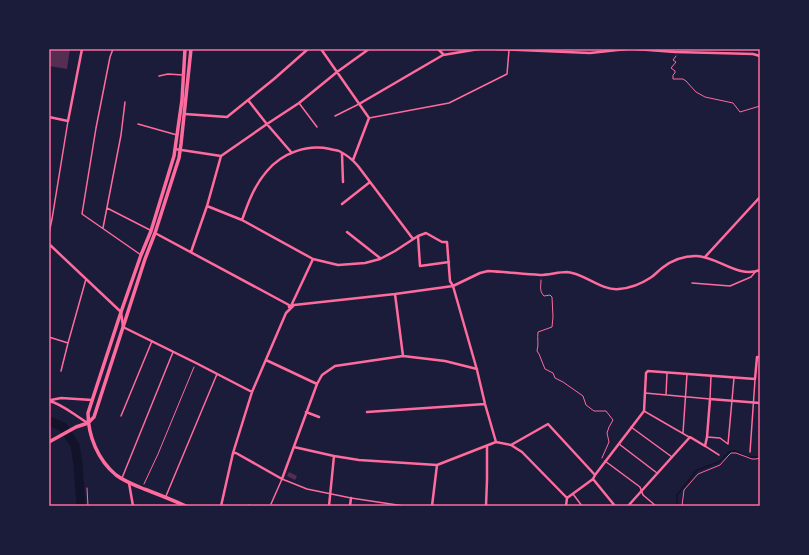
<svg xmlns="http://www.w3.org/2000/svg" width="809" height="555" font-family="Manrope,sans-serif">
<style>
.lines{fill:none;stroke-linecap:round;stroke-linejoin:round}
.stream{stroke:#12122b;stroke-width:1.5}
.river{stroke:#12122b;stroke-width:9}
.building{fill:#542f53}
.path{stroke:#ff6b9d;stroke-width:1}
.service{stroke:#ff6b9d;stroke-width:1.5}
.minor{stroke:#ff6b9d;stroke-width:2.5}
.tertiary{stroke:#ff6b9d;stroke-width:3.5}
.neatline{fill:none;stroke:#ff6b9d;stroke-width:1.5}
</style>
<rect width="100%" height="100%" fill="#1b1b3a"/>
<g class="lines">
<path class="stream" d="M677 506V495L697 470 719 462 729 452 735 451 747 457H757L760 455"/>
<path class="river" d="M49 421 63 427 75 445 78 464 81 506"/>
</g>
<path class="building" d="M49 49H70L67 69 49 66Z
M289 472 297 476 295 480 287 476Z"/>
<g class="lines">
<path class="path" d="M676 56 673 60 676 62 671 68 675 71V73L673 75V79H683L686 81 696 92 705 97 733 103 740 112 760 106
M541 280C541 286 539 291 544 296L550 295 552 297 553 317 552 327 538 332C537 338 539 344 537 351L539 354 545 369 553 373 555 378 563 382 583 396 586 405 594 411H606L613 420 609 427 607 433 609 442 602 458
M144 484 158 454 194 367
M87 488 88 506
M682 506 684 490 698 474 720 465 728 456 731 453H736L752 459H756L760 458"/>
<path class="service" d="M113 49 110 57 96 128 82 214 141 255
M159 76 168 74 183 75
M299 103 317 127
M335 116 359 104
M369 118 449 103 507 74 509 50
M138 124 177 135
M107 208 150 230
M103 228 121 135 125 102
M49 233 52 219 68 121
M692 283 730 286 751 277 756 271
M49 337 68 343
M61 371 68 343 86 279
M645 393 710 399 711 376
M666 395 667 373
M644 411 689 437
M121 416 152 341
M631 427 672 457
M683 433 687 374
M707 437 720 438 728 444 734 378
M619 444 657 473
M705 446 719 455
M750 452 755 380
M605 461 640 487 643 495 656 506
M122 478 173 352
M573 494 582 506
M166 496 217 374
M271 504 282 479 307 489 351 498 404 506
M249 506V505"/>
<path class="minor" d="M321 49 369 118 353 160
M438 49 443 54
M496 49 590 53 627 49
M635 49 675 52 716 53 753 54 760 56
M248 100 266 123 291 152
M359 104 443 55 479 49
M185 114 227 117 274 79 308 49
M49 117 68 121 82 49
M175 149 221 156 267 124 299 103 337 72 369 49
M342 154 343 182
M342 204 370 182
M207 206 242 220 313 259
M242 220C248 203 254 186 267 171 282 153 307 144 330 149 333 150 337 150 339 151 347 155 353 160 358 166L413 239
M347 232 380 258
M155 233 289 305V307
M418 236 420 266 449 262
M49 244 121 312 123 327 196 363 252 392
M191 252 207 206 221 156
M705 257 760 197
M395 294 403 356
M291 306 313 259 338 265 365 263 380 259 395 251 418 236 426 233 442 242H447L450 281 453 286 477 370 485 404 496 442
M266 360 317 384
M51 400 61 398 92 400
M49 401C63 404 75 416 88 423
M306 412 319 417
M367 412 485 404
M511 445 548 424 595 475
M294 447 334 456 359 460 437 465 496 442 511 445 522 452 567 498
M233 453H236L282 479 317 384 322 375 335 366 403 356 445 361 477 369
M593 479 615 506
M129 483 133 506
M221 506 233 453 252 392 286 313 294 305 395 294 453 286 480 273 488 271C506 272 523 274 540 275 549 275 558 272 567 272 584 273 601 291 619 289 630 288 641 284 650 278 655 275 658 271 662 268 672 260 683 256 696 256 717 256 738 279 760 270
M329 506 334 456
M350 506 351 498
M432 506 437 465
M486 506 487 480V446
M566 506 567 498 593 479 595 475 644 411 646 373 648 371 755 379 757 357H760
M628 506 690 437 705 446 707 437 710 399 760 403"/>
<path class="tertiary" d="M185 49 182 100 174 156 151 231 141 255 121 312 88 413C88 436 98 460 116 475 124 481 134 485 144 489 158 494 172 500 186 506
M49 442 76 427 88 423 94 417 145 259 155 233 179 158 181 144 191 49"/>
</g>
<rect width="809" height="555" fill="none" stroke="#1b1b3a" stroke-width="100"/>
<rect x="50" y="50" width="709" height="455" class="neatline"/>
</svg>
